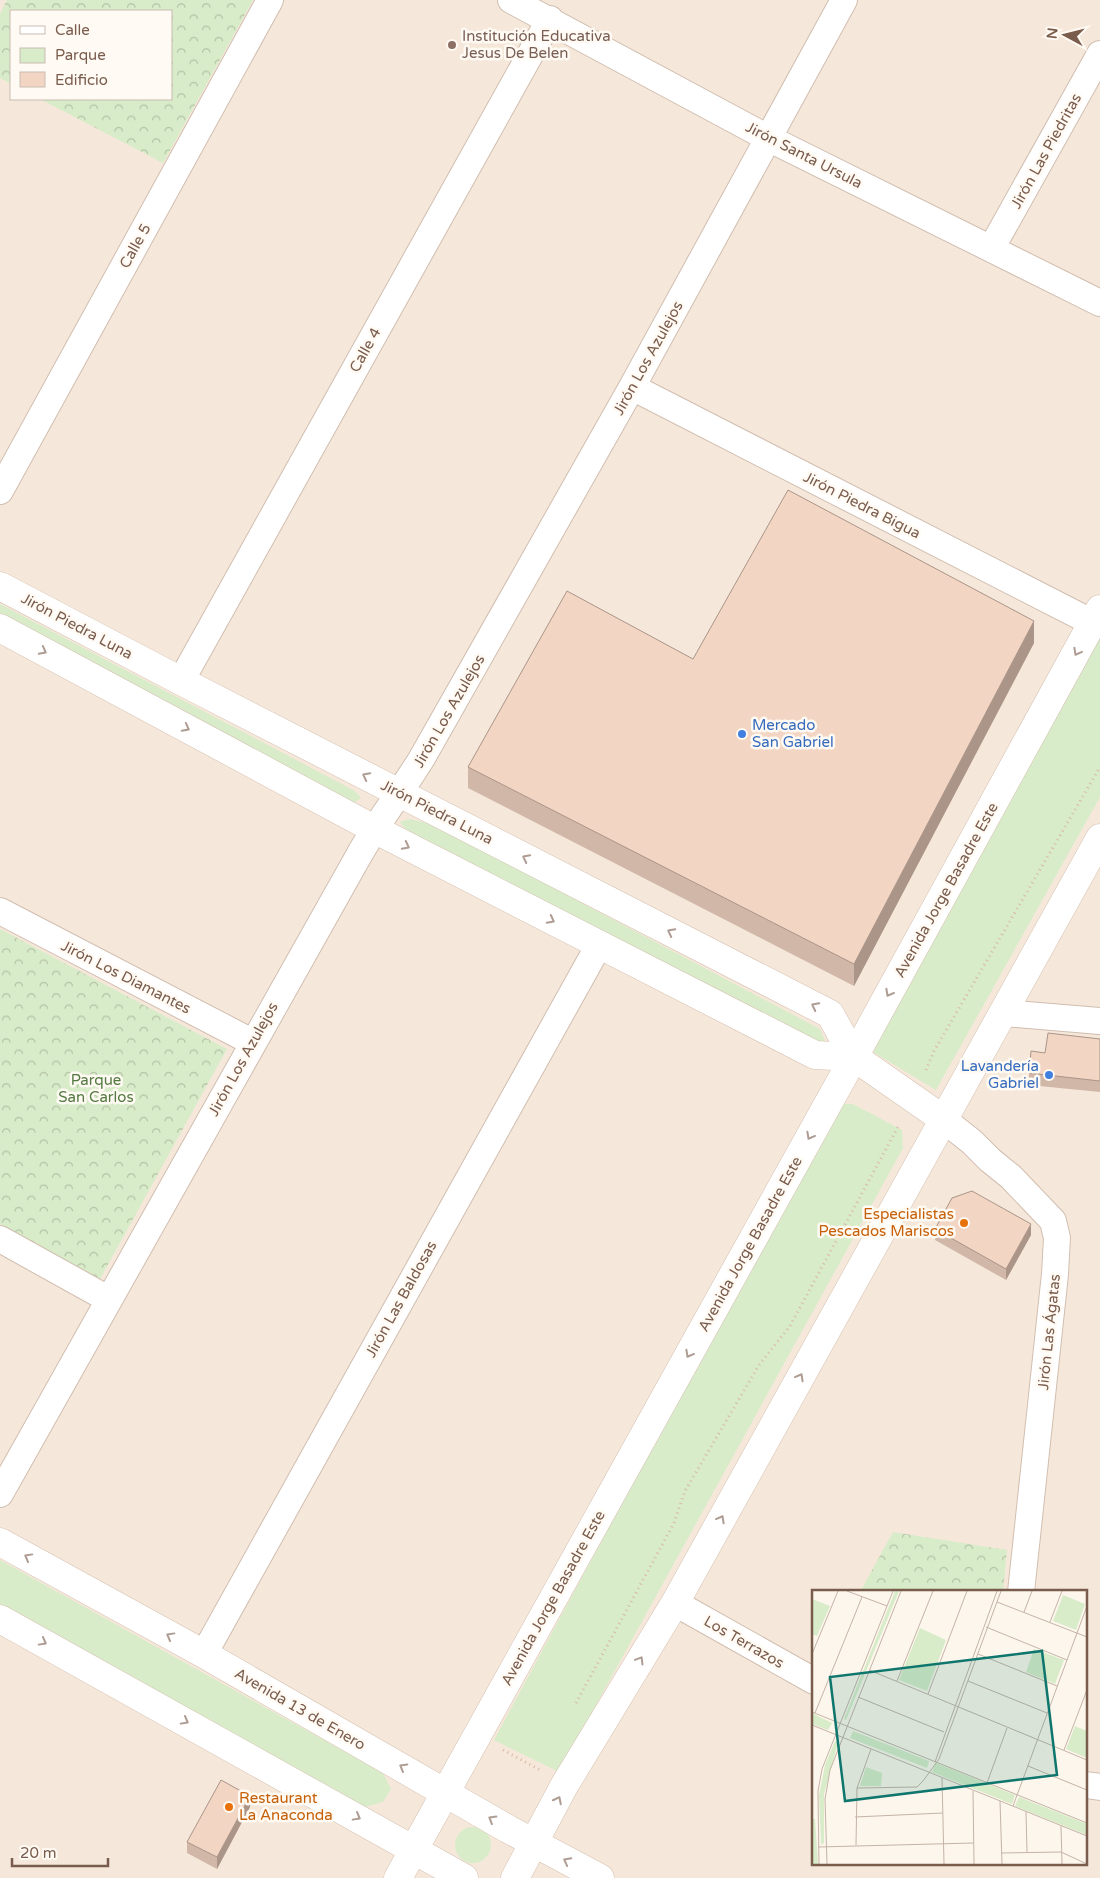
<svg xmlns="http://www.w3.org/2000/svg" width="1100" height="1878" font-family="'Varela Round',sans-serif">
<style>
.residential{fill:#f5e8da;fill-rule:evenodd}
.green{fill:#d8ecc9}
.forest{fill:url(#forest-crowns)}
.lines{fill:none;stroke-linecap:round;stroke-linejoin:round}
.street-casing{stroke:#d1beb0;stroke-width:28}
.secondary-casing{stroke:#d6c0b0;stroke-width:29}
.path{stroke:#d9b8a5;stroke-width:3;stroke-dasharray:1 4;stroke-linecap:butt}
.street{stroke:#fff;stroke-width:26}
.secondary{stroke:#fff;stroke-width:28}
.wall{fill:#d1b7a8}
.shaded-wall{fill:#aa9588}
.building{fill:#f3d5c3;stroke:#aa9588}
.oneway{stroke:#af9d94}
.education-dot{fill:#8d6e63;stroke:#fffaf3;stroke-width:2}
.shop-dot{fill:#3f7fe0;stroke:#fffaf3;stroke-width:2}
.food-dot{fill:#e8710a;stroke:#fffaf3;stroke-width:2}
.labels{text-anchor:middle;stroke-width:5;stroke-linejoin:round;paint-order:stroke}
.education-label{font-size:15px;fill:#785e54;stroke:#fffaf3;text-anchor:start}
.street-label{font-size:15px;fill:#7a5c4d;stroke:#fffaf3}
.shop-label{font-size:15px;fill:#366cbe;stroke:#fffaf3;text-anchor:start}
.park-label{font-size:15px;fill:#537a41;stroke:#fffaf3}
.food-label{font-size:15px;fill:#c56008;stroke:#fffaf3;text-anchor:end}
.inset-road{fill:none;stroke:#c5b3a7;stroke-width:1}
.view{fill:#0f766e;fill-opacity:0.15;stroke:#0f766e;stroke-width:2.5}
.inset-edge{fill:none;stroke:#7a5c4d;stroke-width:2.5}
</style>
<defs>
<pattern id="forest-crowns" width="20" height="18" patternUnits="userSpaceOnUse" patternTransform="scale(1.25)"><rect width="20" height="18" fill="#d8ecc9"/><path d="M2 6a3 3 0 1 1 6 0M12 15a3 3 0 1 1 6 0" fill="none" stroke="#b4c2a5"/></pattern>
</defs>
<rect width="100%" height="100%" fill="#fdf6ec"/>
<path class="residential" d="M0 0H1100V1878H0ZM11 11H171V99H11ZM814 1592H1086V1864H814Z"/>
<path class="green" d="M0 604 355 791 361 798 355 802 341 801 0 622Z
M1100 627V797L936 1090 868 1049Z
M410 819 434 825 820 1029 825 1041 811 1042 406 830 400 822Z
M838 1104H853L902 1130 903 1148 559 1772 494 1740Z
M0 1560 383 1773 391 1789 383 1802 364 1807 0 1604Z
M455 1845a18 18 0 1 1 36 0a18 18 0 1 1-36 0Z"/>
<path class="forest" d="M7 0H253L163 163 40 99H171V11H11V84L0 78V14Z
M0 929 227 1049 100 1279 0 1224Z
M893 1532 1007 1550 1003 1592H860Z"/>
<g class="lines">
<g class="street-casing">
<path id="street" d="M511 0 768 138 1100 303
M991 249 1100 54
M632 387 1093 623
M0 491 270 0
M181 681 550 19
M0 911 252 1042
M1004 1013 1100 1021
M943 1119 972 1142 990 1160 1011 1177 1053 1221 1057 1238 1055 1274 1021 1592
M0 1239 108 1299
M0 1494 358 857C377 823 401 792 422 758L632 387 844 0
M675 1603 814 1681
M204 1654 599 945
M1086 1785 1100 1787"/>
</g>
<g class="secondary-casing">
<path id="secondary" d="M0 586 181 681 830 1014 854 1057 943 1119
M0 628 374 829 815 1055 854 1057
M0 1542 204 1654 508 1829 600 1878
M0 1619 464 1878
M398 1878 854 1057 1100 609
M515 1878 564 1786 675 1603 1100 838"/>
</g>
<path class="path" d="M926 1070 934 1051 1100 767
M576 1703 674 1523 685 1491 759 1365 790 1326 899 1125
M503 1750 540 1770"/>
<use href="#street" class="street"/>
<use href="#secondary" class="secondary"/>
</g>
<path class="wall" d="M1034 643 854 986 468 788V767L693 659Z
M1100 1039V1092L1029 1085V1073L1045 1053Z
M935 1229 1031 1235 1006 1280 935 1240Z
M250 1807 217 1869 187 1853V1842Z"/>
<path class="shaded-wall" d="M1034 621V643L854 986V964Z
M1031 1224V1235L1006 1280V1269Z
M250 1796V1807L217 1869V1857Z"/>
<path class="building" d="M788 490 1034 621 854 964 468 767 567 591 693 659Z
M1048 1033 1100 1039V1081L1029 1073 1031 1051 1045 1053Z
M972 1191 1031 1224 1006 1269 935 1229 952 1198Z
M221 1780 250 1796 217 1857 187 1842Z"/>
<defs><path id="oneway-chevron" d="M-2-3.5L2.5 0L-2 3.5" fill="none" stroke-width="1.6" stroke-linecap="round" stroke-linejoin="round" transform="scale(1.25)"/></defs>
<g class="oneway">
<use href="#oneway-chevron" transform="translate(43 651) rotate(28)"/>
<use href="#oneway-chevron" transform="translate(1077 652) rotate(119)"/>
<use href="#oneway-chevron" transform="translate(186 728) rotate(28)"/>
<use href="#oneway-chevron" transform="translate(366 776) rotate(-153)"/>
<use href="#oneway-chevron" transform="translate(406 846) rotate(27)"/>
<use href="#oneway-chevron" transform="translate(526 858) rotate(-153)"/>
<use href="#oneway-chevron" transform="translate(551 920) rotate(27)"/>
<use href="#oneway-chevron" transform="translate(671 932) rotate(-153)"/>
<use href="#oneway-chevron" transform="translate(889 993) rotate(119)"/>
<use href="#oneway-chevron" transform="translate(815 1006) rotate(-153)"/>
<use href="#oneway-chevron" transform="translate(810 1136) rotate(119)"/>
<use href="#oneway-chevron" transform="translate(689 1354) rotate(119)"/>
<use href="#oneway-chevron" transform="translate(800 1377) rotate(-61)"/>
<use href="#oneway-chevron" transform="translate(721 1519) rotate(-61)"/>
<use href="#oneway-chevron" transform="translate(28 1557) rotate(-151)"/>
<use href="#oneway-chevron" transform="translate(170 1636) rotate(-151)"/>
<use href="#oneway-chevron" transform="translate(43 1642) rotate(29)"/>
<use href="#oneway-chevron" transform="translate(640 1660) rotate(-59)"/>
<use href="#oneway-chevron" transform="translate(185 1721) rotate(29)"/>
<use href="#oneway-chevron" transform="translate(403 1767) rotate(-150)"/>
<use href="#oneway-chevron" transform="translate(558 1800) rotate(-63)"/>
<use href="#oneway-chevron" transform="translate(357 1817) rotate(29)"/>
<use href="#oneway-chevron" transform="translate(492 1819) rotate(-149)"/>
<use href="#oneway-chevron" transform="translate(567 1861) rotate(-152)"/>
</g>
<circle class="education-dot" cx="452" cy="45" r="5"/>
<g class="shop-dot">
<circle cx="742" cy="734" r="5"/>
<circle cx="1049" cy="1075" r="5"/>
</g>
<g class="food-dot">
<circle cx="964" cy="1223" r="5"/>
<circle cx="229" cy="1807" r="5"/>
</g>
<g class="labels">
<g class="education-label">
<text x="462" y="41">Institución Educativa<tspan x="462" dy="17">Jesus De Belen</tspan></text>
</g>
<g class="street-label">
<text transform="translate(1046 151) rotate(-61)" y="5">Jirón Las Piedritas</text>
<text transform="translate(804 155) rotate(27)" y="5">Jirón Santa Ursula</text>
<text transform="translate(135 246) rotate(-61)" y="5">Calle 5</text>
<text transform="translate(365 350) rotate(-61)" y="5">Calle 4</text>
<text transform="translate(648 358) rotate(-61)" y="5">Jirón Los Azulejos</text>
<text transform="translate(862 505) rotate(27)" y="5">Jirón Piedra Bigua</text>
<text transform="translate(77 626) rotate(28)" y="5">Jirón Piedra Luna</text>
<text transform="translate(449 711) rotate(-60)" y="5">Jirón Los Azulejos</text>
<text transform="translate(437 812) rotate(27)" y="5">Jirón Piedra Luna</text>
<text transform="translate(946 890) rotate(-61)" y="5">Avenida Jorge Basadre Este</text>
<text transform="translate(126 977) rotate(27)" y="5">Jirón Los Diamantes</text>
<text transform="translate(243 1059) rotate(-61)" y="5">Jirón Los Azulejos</text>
<text transform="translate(750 1244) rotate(-61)" y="5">Avenida Jorge Basadre Este</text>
<text transform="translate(401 1299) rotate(-61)" y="5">Jirón Las Baldosas</text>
<text transform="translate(1049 1332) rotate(-84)" y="5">Jirón Las Ágatas</text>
<text transform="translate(553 1598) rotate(-61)" y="5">Avenida Jorge Basadre Este</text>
<text transform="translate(744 1642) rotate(30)" y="5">Los Terrazos</text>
<text transform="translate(300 1709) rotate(30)" y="5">Avenida 13 de Enero</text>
</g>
<g class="shop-label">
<text x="752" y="730">Mercado<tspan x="752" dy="17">San Gabriel</tspan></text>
<text x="1039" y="1071" text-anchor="end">Lavandería<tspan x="1039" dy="17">Gabriel</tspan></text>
</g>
<g class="park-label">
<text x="96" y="1085">Parque<tspan x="96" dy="17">San Carlos</tspan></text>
</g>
<g class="food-label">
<text x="954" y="1219">Especialistas<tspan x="954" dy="17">Pescados Mariscos</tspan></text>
<text x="239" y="1803" text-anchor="start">Restaurant<tspan x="239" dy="17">La Anaconda</tspan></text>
</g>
</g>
<g transform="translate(812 1590)">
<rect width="275" height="275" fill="#fdf6ec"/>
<path d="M83 1H87L34 130 32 129ZM0 123 20 133 16 140 0 134ZM41 141 117 171 115 178 38 148ZM23 151 26 153 12 204V253L9 255 7 205 13 175ZM124 173 203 205 200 214 120 182ZM207 207 275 234V245L203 216Z" fill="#d8ecc9"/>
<path d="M251 5 273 14 264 40 241 31ZM0 9 18 16 5 46 0 44ZM108 38 134 50 115 101 87 90ZM222 59 252 70 243 94 214 82ZM263 136 275 141V168L254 159ZM54 177 70 183 69 196H48ZM0 229H3L6 274H0Z" fill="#d8ecc9"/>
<path class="inset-road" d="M35 1 75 16M185 12 275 47M212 22 220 1M238 32 250 1M174 37 255 70M0 64 26 1M166 64 245 96M57 80 275 170M85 91 121 1M156 91 235 123M116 104 155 1M46 107 132 142M0 122 275 233M3 123 50 7M0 135 275 246M252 160 275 100M123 172 185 1M216 176 275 200M130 188 132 274M175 193 195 138M45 198 105 197 111 191 127 169 189 1M161 201 162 274M188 211 190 274M201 216 275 16M214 222 215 262M43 227 131 223M249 236 250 274M44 255 45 198 59 159M6 257 161 253M189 263 249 262 275 274M7 274 6 201 10 179 81 1M15 274 13 209 18 180 89 1"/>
<path class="view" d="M230 61 245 185 33 211 18 87Z"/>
<rect width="275" height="275" class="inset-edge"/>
</g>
<rect x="10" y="10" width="162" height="90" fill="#fffaf3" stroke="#cabbb1"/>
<rect x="20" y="26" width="25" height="8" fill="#ffffff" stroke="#cabbb1"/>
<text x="55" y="35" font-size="15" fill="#7a5c4d">Calle</text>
<rect x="20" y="48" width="25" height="15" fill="#d8ecc9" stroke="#cabbb1"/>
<text x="55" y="60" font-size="15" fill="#7a5c4d">Parque</text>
<rect x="20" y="72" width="25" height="15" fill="#f3d5c3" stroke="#cabbb1"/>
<text x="55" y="85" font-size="15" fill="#7a5c4d">Edificio</text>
<g transform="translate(1065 35) rotate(277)" stroke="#fffaf3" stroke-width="4" paint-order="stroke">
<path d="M0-4L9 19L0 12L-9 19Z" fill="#7a5c4d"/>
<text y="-8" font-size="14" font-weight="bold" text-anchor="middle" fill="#7a5c4d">N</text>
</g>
<path d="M12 1858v8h96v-8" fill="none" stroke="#7a5c4d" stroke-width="2.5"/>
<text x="20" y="1858" font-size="15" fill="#7a5c4d" stroke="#fffaf3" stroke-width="4" paint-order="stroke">20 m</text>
</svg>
